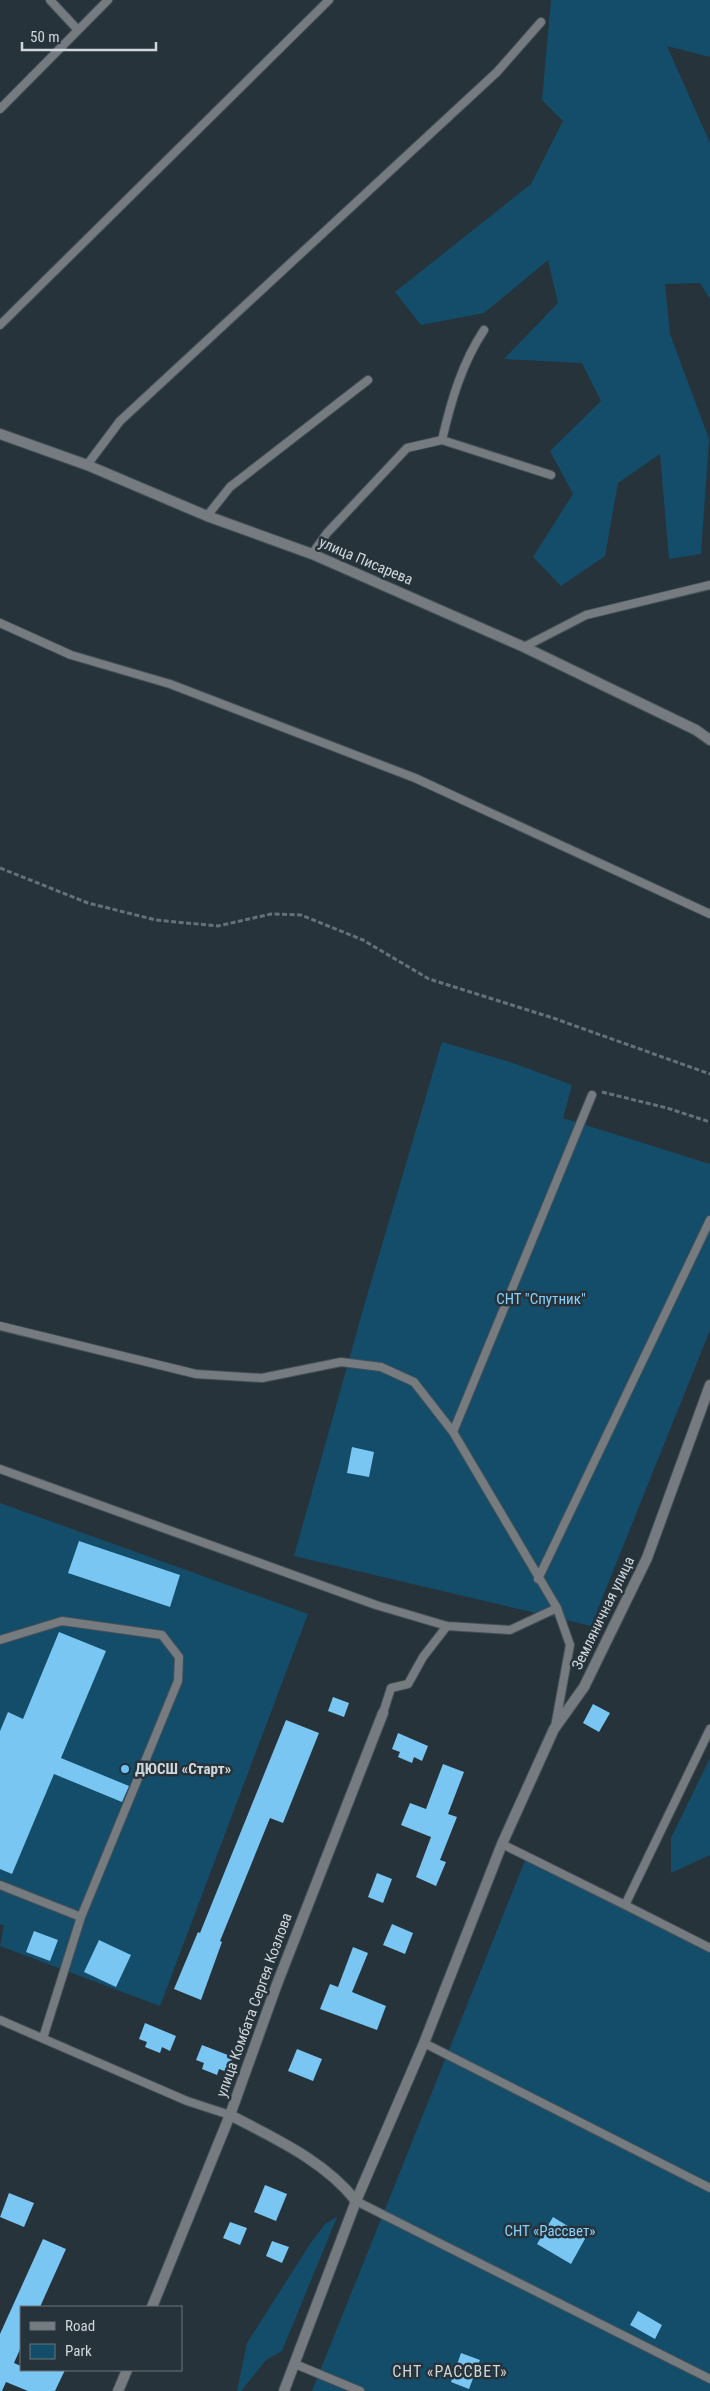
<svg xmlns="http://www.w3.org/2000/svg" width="710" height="2391" font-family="'Roboto Condensed',sans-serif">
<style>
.green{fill:#144d69}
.building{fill:#79c6f2}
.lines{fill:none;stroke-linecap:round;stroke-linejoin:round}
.lane-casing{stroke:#455158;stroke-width:10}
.street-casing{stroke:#455158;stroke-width:12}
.path{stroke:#667177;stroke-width:3;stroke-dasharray:5 2.5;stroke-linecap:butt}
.lane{stroke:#757b7f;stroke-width:8}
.street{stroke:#757b7f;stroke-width:10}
.poi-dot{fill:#6dc2f3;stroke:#27333b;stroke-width:2}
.labels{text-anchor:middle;stroke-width:5;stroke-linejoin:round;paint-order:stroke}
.street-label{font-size:15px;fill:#cfd7db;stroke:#27333b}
.park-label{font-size:15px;fill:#89d0fa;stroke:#27333b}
.poi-label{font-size:15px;font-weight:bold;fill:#cfd7db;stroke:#27333b;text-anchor:start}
.neighbourhood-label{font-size:16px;letter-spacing:1px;fill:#cfd7db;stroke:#27333b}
</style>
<rect width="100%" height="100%" fill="#27333b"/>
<path class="green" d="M551 0H710V57L667 46 710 143V299L700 283 665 284 670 334 709 439 701 554 669 559 660 454 618 483 605 556 561 586 533 557 573 494 550 451 601 401 582 363 504 359 558 303 548 260 484 313 421 325 395 292 531 184 563 121 542 100Z
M442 1042 513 1063 572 1085 563 1118 710 1164V1330L591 1626 294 1556 366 1299Z
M0 1503 308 1614 160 2006 0 1946 4 1926 0 1924Z
M710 1758V1855L671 1873V1838Z
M528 1853 710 1951V2391H312Z
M337 2217 282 2351 266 2360 241 2391H237L247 2343 310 2244 325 2224Z"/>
<path class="building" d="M352 1447 374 1452 369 1477 347 1473Z
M79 1541 180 1575 170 1607 68 1573Z
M59 1632 106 1651 61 1758 129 1786 122 1802 54 1774 12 1874 0 1869V1731L8 1712 23 1719Z
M333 1697 349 1703 344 1717 328 1711Z
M593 1704 610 1713 599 1732 583 1723Z
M286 1720 319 1733 283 1823 270 1818 220 1941 222 1942 201 2000 174 1989 198 1932 200 1933Z
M398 1733 428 1746 422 1761 414 1757 412 1763 398 1757 400 1752 392 1749Z
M443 1764 464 1772 448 1814 457 1817 440 1860 446 1862 436 1886 416 1877 431 1837 401 1825 410 1803 426 1809Z
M377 1873 392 1879 383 1903 368 1897Z
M392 1924 413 1933 405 1954 383 1945Z
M34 1931 58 1940 50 1961 26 1952Z
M99 1940 131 1955 116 1987 84 1972Z
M353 1947 368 1953 352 1992 386 2006 377 2030 320 2009 330 1984 338 1987Z
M145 2023 176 2036 170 2051 162 2047 160 2053 145 2047 147 2042 139 2039Z
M202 2045 233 2057 227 2072 219 2069 217 2075 202 2069 204 2063 196 2060Z
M297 2049 322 2059 313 2081 288 2071Z
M265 2185 287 2194 276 2221 254 2212Z
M9 2193 34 2203 24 2227 0 2217Z
M553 2217 586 2237 571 2264 537 2244Z
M230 2222 247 2228 240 2245 223 2238Z
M43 2239 66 2249 40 2307H21V2347L14 2363 21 2366V2370H65L55 2391H28L6 2382 2 2391H0V2334Z
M272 2241 289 2247 282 2263 266 2256Z
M638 2311 662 2325 655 2339 630 2325Z
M461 2353 480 2360 469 2389 451 2382Z"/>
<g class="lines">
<g class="lane-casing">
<path id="lane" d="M50 0 78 30
M0 109 108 0
M0 325 329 0
M442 440 551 475
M87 465 120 421 497 72 541 22
M207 516 230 487 368 380
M312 554 327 533 407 448 442 440C451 401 462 363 484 330
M0 623 71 655 170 684 415 778 710 914
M524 647 586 615 710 585
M0 1326 196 1374 262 1378 341 1362 381 1367 414 1382 453 1432 557 1608 570 1645 555 1727
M453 1432 592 1095
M0 1469 376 1605 447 1626 510 1630 557 1608
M538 1579 710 1220
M0 1640 62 1621 162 1635 179 1657 178 1681 81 1917 43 2038
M383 1713 391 1688 408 1684 423 1657 447 1626
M710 1729 625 1905 710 1948
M502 1844 625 1905
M0 1885 81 1917
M0 2020 187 2101 230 2115
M424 2043 710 2188
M356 2201 710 2379
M295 2364 360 2391"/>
</g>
<g class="street-casing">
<path id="street" d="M0 434 87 465 207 516 312 554 524 647 696 730 710 740
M230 2115C274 2138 325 2161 356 2201
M152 2307 230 2115 277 1984 383 1713
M118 2391 127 2370
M284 2391 356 2201 424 2043 502 1844 554 1729 584 1687 647 1558 710 1385"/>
</g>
<path class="path" d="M0 868 88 903 156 920 218 926 271 914 301 915 363 940 429 979 553 1018 710 1074
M602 1092 667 1108 710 1122"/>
<use href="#lane" class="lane"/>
<use href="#street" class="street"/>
</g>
<circle class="poi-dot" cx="125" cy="1769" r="5"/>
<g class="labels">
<g class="street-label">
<text transform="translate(366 561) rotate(23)" y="5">улица Писарева</text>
<text transform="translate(603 1613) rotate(-64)" y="5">Земляничная улица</text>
<text transform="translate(254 2005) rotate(-70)" y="5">улица Комбата Сергея Козлова</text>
</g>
<g class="park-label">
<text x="541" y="1304">СНТ "Спутник"</text>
<text x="550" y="2236">СНТ «Рассвет»</text>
</g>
<g class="poi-label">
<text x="135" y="1774">ДЮСШ «Старт»</text>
</g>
<g class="neighbourhood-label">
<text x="450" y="2377">СНТ «РАССВЕТ»</text>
</g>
</g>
<rect x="20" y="2306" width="162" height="65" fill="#27333b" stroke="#6a757b"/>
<rect x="30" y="2322" width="25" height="8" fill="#757b7f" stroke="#6a757b"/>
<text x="65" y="2331" font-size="15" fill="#cfd7db">Road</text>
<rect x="30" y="2344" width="25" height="15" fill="#144d69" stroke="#6a757b"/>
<text x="65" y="2356" font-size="15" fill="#cfd7db">Park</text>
<path d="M22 42v8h134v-8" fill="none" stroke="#cfd7db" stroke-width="2.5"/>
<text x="30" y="42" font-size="15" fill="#cfd7db" stroke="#27333b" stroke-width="4" paint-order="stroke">50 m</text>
</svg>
